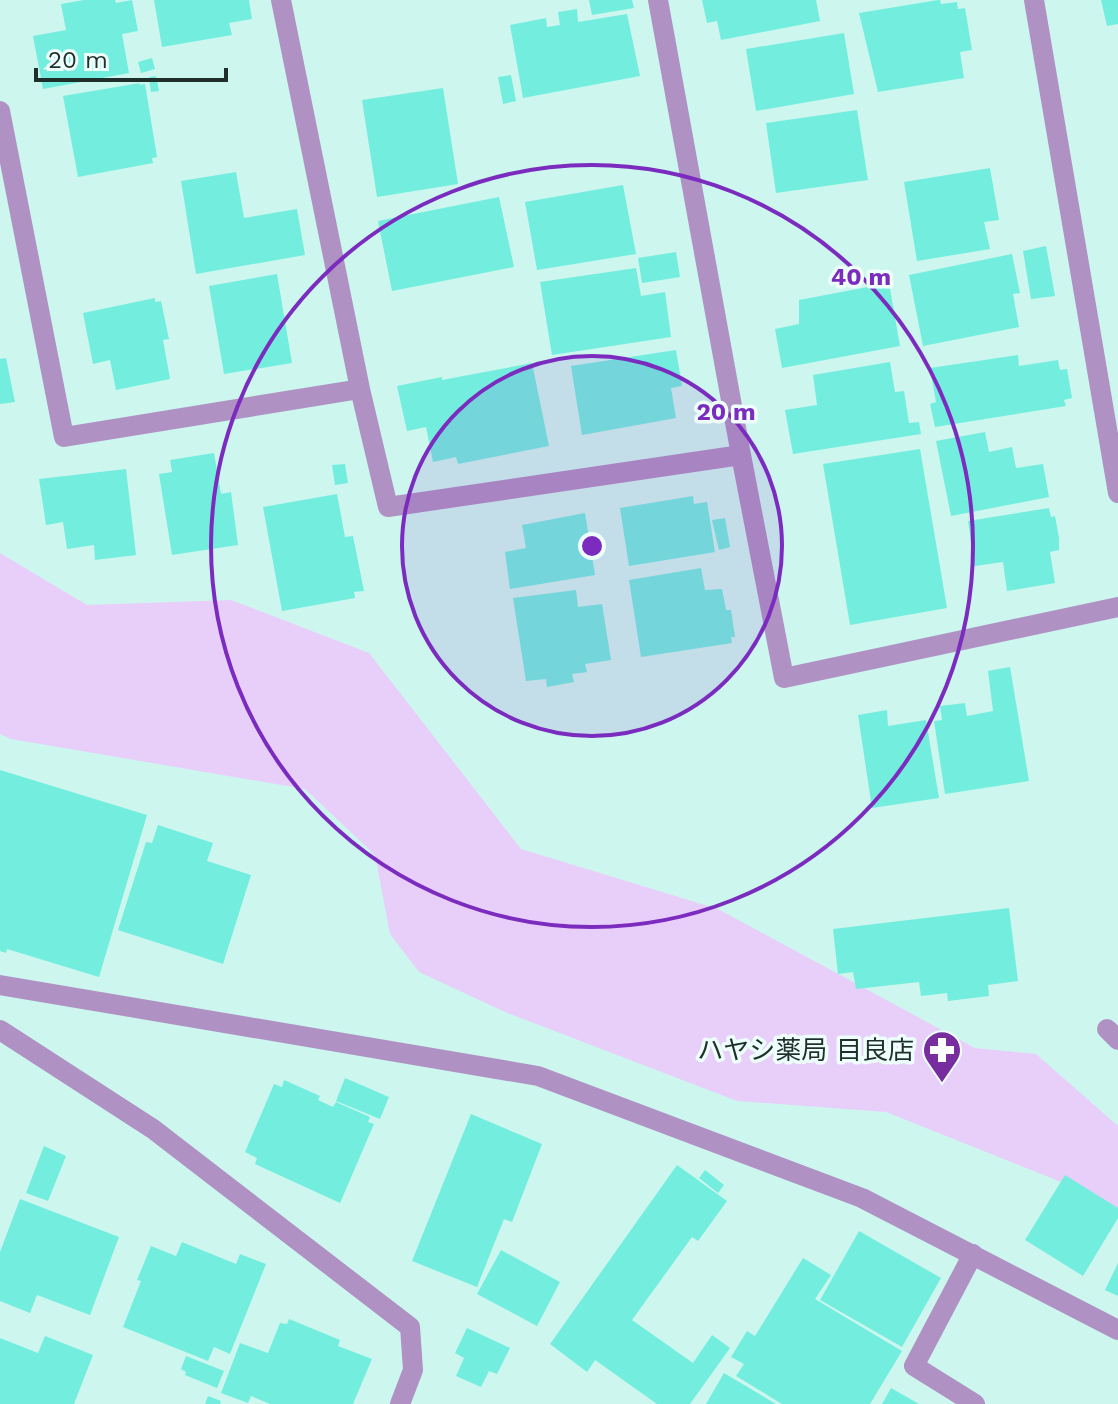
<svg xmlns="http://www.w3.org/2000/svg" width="1118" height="1404" font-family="'Work Sans','Noto Sans JP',sans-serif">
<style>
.green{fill:#e8cffa}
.building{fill:#73eede}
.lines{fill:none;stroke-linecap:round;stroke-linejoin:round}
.street{stroke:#af92c3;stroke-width:20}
.ring{fill:none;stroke:#7b2cbf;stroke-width:4}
.labels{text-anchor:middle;stroke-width:7;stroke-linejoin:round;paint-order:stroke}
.poi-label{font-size:26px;fill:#1f2f2c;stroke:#edfefb;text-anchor:end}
.centre{fill:#7b2cbf;stroke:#edfefb;stroke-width:4}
.ring-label{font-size:24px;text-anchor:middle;font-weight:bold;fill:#7b2cbf;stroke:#edfefb;stroke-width:7;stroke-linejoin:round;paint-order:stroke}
</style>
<rect width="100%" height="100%" fill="#cdf6ef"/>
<path class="green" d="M0 553 87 605 231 600 369 653 521 849 718 909 975 1048 1036 1054 1118 1126V1210L1094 1195 886 1112 737 1101 505 1012 419 972 390 934 375 855 305 789 11 739 0 734Z"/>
<path class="building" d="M84 0H115L116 3 132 0 138 31 122 34 129 73 43 89 33 36 66 30 61 4Z
M154 0H249L252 19 229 23 232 35 162 47Z
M589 0H632L634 8 592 15Z
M702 0H816L820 21 721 40 717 21 707 23Z
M938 0H940L941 4 957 2 958 9 965 8 972 50 960 52 964 78 878 92 859 13Z
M1101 0H1118V24L1107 26Z
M577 9 578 22 627 14 640 76 523 98 510 25 546 18 547 27 560 25 558 12Z
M844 33 854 94 756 111 746 49Z
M152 58 155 69 141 73 138 62Z
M511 75 516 101 503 104 498 77Z
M156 76 159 91 151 92 149 77Z
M140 83 139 85 145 84 157 157 152 158 153 163 78 177 63 96Z
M443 88 458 184 377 197 362 100Z
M857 110 868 180 776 193 766 123Z
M990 168 999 220 984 222 990 249 917 261 904 182Z
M236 172 244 218 297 209 305 255 196 274 181 181Z
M623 185 636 254 537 270 525 202Z
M499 197 514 267 392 291 378 221Z
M1046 246 1055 296 1031 299 1023 251Z
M676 252 680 277 642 283 638 258Z
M1012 254 1020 293 1013 294 1019 327 923 346 909 275Z
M636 268 641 296 665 292 671 337 552 355 540 282Z
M277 274 292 363 224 374 209 286Z
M889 283 900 346 782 368 775 329 799 324V300Z
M155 298V302L161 301 169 339 163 340 170 379 116 390 110 360 93 364 83 313Z
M676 350 682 386 671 388 676 418 582 435 571 366Z
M1018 355 1019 366 1058 360 1060 370 1067 369 1072 398 1064 400 1066 406 935 427 930 404 936 402 930 368Z
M6 358 15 402 0 404V359Z
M890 362 895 392 904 391 909 423 919 422 921 434 793 454 785 410 817 405 813 375Z
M532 363 549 446 458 464 456 457 433 462 426 427 407 431 397 386 442 377V380Z
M985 432 989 452 1012 447 1016 468 1043 464 1049 497 951 516 936 441Z
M920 449 947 608 850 625 823 464Z
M214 453 221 494 231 492 238 545 172 555 159 474 172 472 170 460Z
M345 464 348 483 335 485 332 465Z
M126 469 136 555 95 560 94 545 67 549 63 522 46 525 39 479Z
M337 494 345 537 353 536 364 591 354 592 355 598 282 611 263 507Z
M693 496 694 504 707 502 715 552 629 566 620 508Z
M1049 508 1051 517 1055 516 1059 538V550L1050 552 1055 583 1007 591 1003 562 975 566 968 521Z
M585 513 595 575 510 589 505 552 526 548 522 525Z
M725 518 730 547 719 550 712 520Z
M701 568 705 590 722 589 726 610H731L735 637H731L732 643 641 657 629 580Z
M576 590 578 607 602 604 611 660 585 664 587 672 572 674 574 682 547 687 546 679 526 681 513 598Z
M1010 667 1029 781 945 794 934 721 942 720 940 706 965 703 967 716 993 711 988 671Z
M887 710 888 726 926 720 939 798 872 808 858 715Z
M0 770 147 815 99 977 7 949 6 953 0 951Z
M158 825 213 843 207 861 251 875 223 964 118 930 146 842 152 843Z
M1009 908 1018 981 988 985 989 996 948 1001 947 993 921 996 919 982 856 989 853 972 838 974 833 929Z
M345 1078 389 1097 380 1119 336 1101Z
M284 1080 320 1096 318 1100 333 1107 336 1102 370 1117 368 1122 374 1124 340 1203 255 1164 257 1158 245 1152 274 1084 282 1087Z
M471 1114 542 1144 512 1222 504 1219 477 1287 412 1261Z
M44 1146 66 1156 48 1201 26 1193Z
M677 1165 727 1201 698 1241 692 1237 632 1320 693 1363 712 1335 730 1348 690 1404H657L595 1360 587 1372 550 1344Z
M705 1170 724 1185 718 1193 699 1178Z
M1065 1175 1118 1208V1218L1083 1276 1025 1240Z
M20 1199 119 1237 90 1315 37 1295 30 1313 0 1301V1252Z
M859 1231 941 1278 902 1347 820 1300Z
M182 1242 236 1264 240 1254 266 1264 230 1354 214 1347 208 1361 123 1327 141 1281 137 1280 151 1246 176 1256Z
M501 1250 560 1282 537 1326 477 1294Z
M803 1258 831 1275 815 1299 902 1351 870 1404H782L736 1376 744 1364 731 1357 747 1331 755 1336Z
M1118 1263V1296L1105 1290Z
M289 1319 340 1340 338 1346 372 1359 353 1404H270L251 1396 248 1403 221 1393 240 1343 268 1353 280 1323 287 1324Z
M467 1328 510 1348 497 1374 489 1371 481 1387 456 1376 464 1358 455 1353Z
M45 1336 93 1355 74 1404H0V1338L38 1353Z
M186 1356 224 1371 217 1388 185 1375 186 1372 181 1369Z
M724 1373 776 1404H706Z
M891 1388 919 1404H882Z
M208 1396 221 1401 220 1404H205Z"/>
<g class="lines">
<path class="street" d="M281 0 360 389
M658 0 741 455
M1034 0 1118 493
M0 111 64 437 360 389 388 507 741 455 784 678 1118 607
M0 985 538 1076 862 1198 1118 1330
M1107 1029 1118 1040
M0 1030 153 1129 410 1327 413 1370 400 1404
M973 1254 914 1366 975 1404"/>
</g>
<circle cx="592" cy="546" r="190" fill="#7b2cbf" fill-opacity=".12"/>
<g class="ring">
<circle cx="592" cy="546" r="190"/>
<circle cx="592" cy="546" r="381"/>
</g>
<defs>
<g id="pharmacy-pin" transform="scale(2)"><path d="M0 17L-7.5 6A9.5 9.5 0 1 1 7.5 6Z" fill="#782d9f" stroke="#edfefb"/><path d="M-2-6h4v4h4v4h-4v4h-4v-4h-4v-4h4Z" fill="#fff"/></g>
</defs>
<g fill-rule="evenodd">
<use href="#pharmacy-pin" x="942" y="1050"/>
</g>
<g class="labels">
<g class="poi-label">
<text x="914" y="1059">ハヤシ薬局 目良店</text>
</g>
</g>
<circle cx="592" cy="546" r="12" class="centre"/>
<g class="ring-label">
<text x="861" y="285">40 m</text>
<text x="726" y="420">20 m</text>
</g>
<path d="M36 68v12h190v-12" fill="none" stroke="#1f2f2c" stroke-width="4"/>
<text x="48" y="68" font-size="24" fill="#1f2f2c" stroke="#edfefb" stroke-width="6" paint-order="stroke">20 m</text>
</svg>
